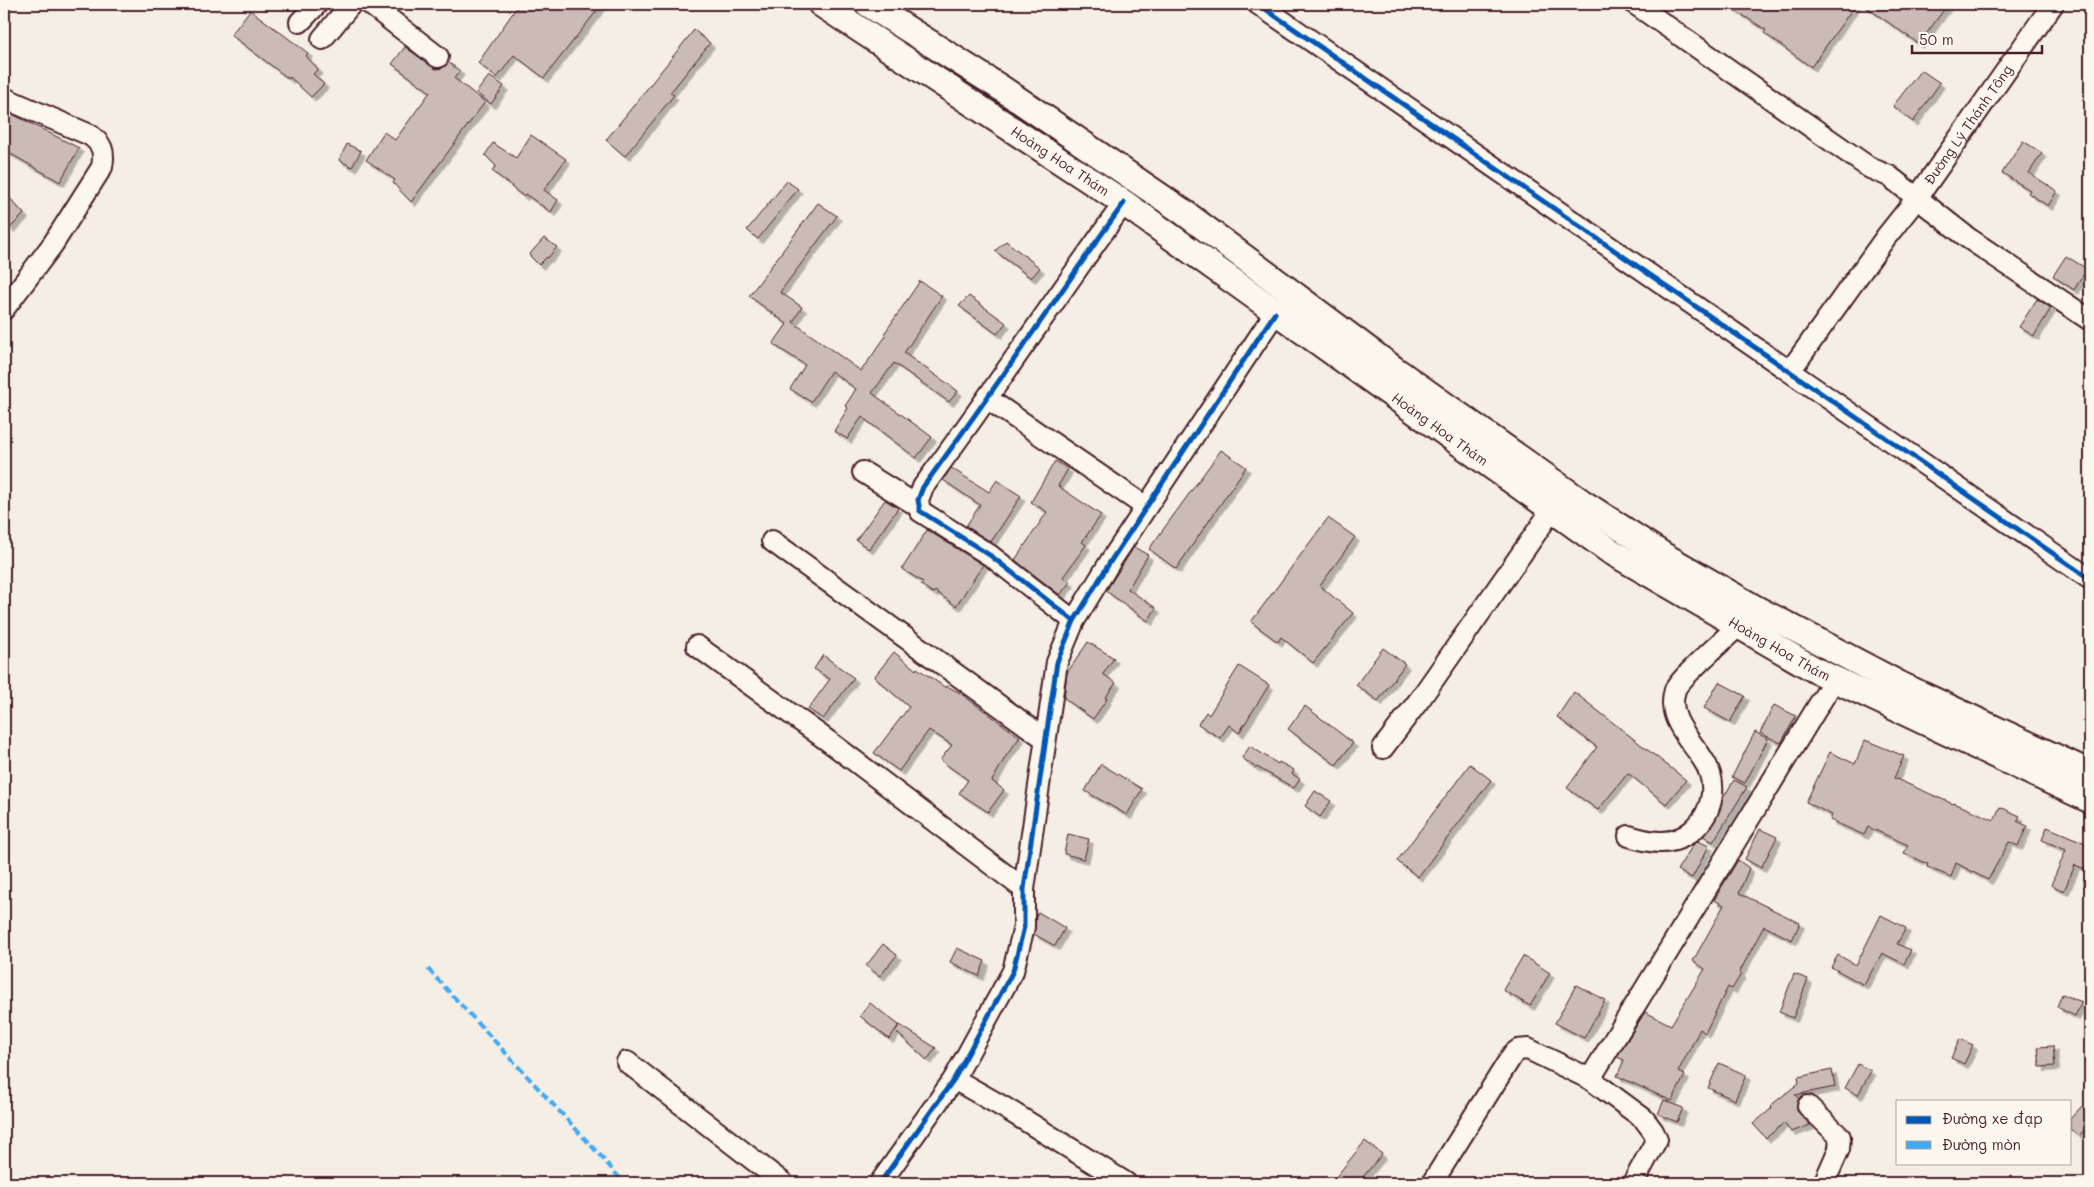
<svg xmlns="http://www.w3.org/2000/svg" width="2094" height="1187" font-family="Mali,sans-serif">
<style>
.building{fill:#cabbb6;stroke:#4a1f2b;filter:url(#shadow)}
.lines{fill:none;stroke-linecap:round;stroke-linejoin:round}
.minor-casing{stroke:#4a1f2b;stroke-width:24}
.major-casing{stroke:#4a1f2b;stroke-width:29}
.minor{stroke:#fbf7ec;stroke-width:20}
.major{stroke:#fbf7ec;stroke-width:25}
.quiet{stroke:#3fa9f5;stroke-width:4;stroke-dasharray:8 4;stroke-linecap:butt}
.cycleway-casing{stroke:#fbf7ec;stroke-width:8}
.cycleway{stroke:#0057b8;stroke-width:5}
.labels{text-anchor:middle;stroke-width:4.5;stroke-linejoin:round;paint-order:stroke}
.street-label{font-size:14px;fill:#4a1f2b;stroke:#fbf7ec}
</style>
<defs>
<filter id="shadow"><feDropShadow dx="4.5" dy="4.5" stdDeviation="0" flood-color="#0004"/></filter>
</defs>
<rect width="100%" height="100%" fill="#f4eee4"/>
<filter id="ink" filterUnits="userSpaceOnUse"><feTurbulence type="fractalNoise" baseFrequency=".02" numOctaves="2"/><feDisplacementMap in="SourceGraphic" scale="10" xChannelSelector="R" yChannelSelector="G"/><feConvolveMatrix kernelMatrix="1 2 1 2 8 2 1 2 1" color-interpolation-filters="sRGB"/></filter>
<g filter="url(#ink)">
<path class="building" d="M519 4H602L544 78 514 55 497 78 478 63Z
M1725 4H1856L1811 67 1764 33 1766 30Z
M1862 4H1948L1919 44Z
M250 10 308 53 306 56 318 69 313 74 324 84 311 97 290 77 289 79 231 35Z
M694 30 710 43 670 93 674 95 625 156 606 140Z
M405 47 436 69 443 68 448 62 460 71 454 78 485 102 411 202 393 183 395 180 366 160 384 132 395 140 430 92 392 64Z
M1921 70 1940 83 1913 122 1893 106Z
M489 76 504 86 491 104 476 93Z
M12 114 79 148 60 182 4 150V132Z
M531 135 566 159 544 190 558 200 551 212 525 194 523 196 511 187 512 186 492 171 496 166 485 155 493 143 516 158Z
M2023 141 2042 153 2029 173 2057 191 2048 206 2028 193 2030 190 2002 173Z
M347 144 361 151 352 167 339 160Z
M787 181 798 189 758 239 747 230Z
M4 192 24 214 10 228 4 221Z
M818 203 837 216 780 292 802 307 793 322 861 371 886 336 884 334 920 281 942 296 904 353 958 391 949 402 894 363 872 393 932 437 916 458 862 417 847 439 834 431 848 408 845 406 856 389 831 371 811 402 790 389 805 365 773 344 787 324 749 296Z
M544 238 557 247 548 258 547 257 539 265 529 255Z
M1006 241 1040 268 1031 278 995 251Z
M2066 256 2087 269 2074 290 2053 276Z
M969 296 1006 323 997 334 959 306Z
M2037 299 2051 308 2034 336 2019 327Z
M1221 450 1246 467 1176 569 1149 549Z
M1055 461 1068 469 1058 486 1101 515 1082 542 1086 545 1063 577 1070 582 1060 595 1015 560 1047 512 1031 502Z
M951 468 989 492 997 480 1021 496 991 542 966 526 980 505 943 480Z
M885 500 898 508 869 549 856 540Z
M1328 518 1355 537 1320 586 1353 613 1313 663 1281 637 1278 642 1251 622Z
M927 530 983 565 956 606 935 591 933 593 921 585 923 582 902 569Z
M1134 547 1148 555 1128 589 1156 608 1148 621 1106 591Z
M1088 642 1114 658 1103 674 1116 683 1105 698 1107 699 1093 719 1064 698 1067 673Z
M1383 648 1405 664 1378 701 1356 685Z
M894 652 916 670 917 668 946 688 947 686 960 693 1020 737 1006 756 992 781 1004 790 988 812 959 793 968 780 940 760 952 745 929 730 899 771 874 753 909 707 874 677Z
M823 655 854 678 823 719 808 709 830 679 814 669Z
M1239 666 1269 685 1239 733 1229 725 1220 738 1198 724 1206 712 1209 715Z
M1719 682 1745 696 1730 722 1704 708Z
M1574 692 1686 780 1666 804 1628 773 1598 810 1567 788 1597 747 1557 717Z
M1774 705 1796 716 1781 743 1760 733Z
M1305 706 1353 743 1336 765 1288 729Z
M1755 732 1768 739 1745 783 1732 777Z
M1865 740 1904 756 1894 778 1953 804 1954 803 1994 820 2000 807 2020 816 2017 821 2027 826 2018 846 2009 842 1988 880 1956 863 1951 877 1927 867 1928 864 1904 853 1908 845 1868 827 1864 835 1830 820 1832 815 1806 802 1830 752 1855 764Z
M1250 746 1278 764 1279 762 1294 770 1292 774 1300 779 1294 788 1257 767 1256 768 1242 758Z
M1101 764 1142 789 1127 815 1085 791Z
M1470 764 1491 780 1418 877 1397 861Z
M1734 780 1747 787 1713 842 1703 836 1716 819 1723 798Z
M1315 791 1331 801 1320 817 1305 806Z
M2047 827 2090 845V871L2075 865 2064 891 2051 885 2066 850 2042 840Z
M1760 829 1777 837 1761 868 1745 859Z
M1068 834 1089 839 1084 859 1064 854Z
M1698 841 1709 846 1692 878 1677 870 1693 845Z
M1738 860 1749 868 1739 893 1800 923 1792 940 1764 926 1739 973 1741 974 1732 989 1728 987 1705 1033 1700 1029 1678 1072 1685 1075 1672 1101 1617 1076 1624 1060 1617 1057 1645 1012 1671 1025 1705 969 1693 961 1724 905 1714 900Z
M1038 912 1065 928 1055 946 1034 934 1036 916Z
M1881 915 1906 928 1897 944 1911 950 1904 964 1882 953 1864 985 1831 967 1838 955 1856 965Z
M883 944 897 955 880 976 866 966Z
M957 948 985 961 979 976 950 962Z
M1523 956 1550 973 1530 1006 1503 990Z
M1794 974 1808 979 1793 1018 1779 1012Z
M1576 985 1605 1000 1584 1038 1555 1023Z
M2062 994 2082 1002 2075 1016 2057 1007Z
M870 1003 899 1025 889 1039 860 1016Z
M900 1025 936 1048 927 1060 895 1031Z
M1960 1039 1973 1045 1964 1064 1951 1058Z
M2053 1046 2055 1066 2040 1067 2038 1047Z
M1719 1063 1746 1075 1735 1100 1708 1088Z
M1858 1064 1871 1071 1858 1095 1845 1088Z
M1832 1070 1835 1087 1795 1095 1799 1099 1797 1110 1810 1125 1791 1132 1784 1123 1766 1138 1753 1124 1772 1108 1770 1106 1799 1083 1798 1077Z
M1664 1100 1683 1108 1677 1122 1658 1114Z
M2082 1106 2090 1113V1123L2079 1136 2070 1128V1119Z
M1365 1141 1382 1154 1358 1183H1331Z"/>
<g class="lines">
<g class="minor-casing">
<g id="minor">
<path d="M370 4 438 57"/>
<path d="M1258 4 2090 579"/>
<path d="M1635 4 1870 168 1889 176 1968 238 2090 320"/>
<path d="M300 22 317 4"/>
<path d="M322 39 351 4"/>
<path d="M4 98 90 135C102 144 105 151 102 167L53 244 4 309"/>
<path id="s1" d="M1790 371 1886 237 1917 198 2053 4"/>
<path d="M988 399 1146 507"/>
<path d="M863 472 918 506"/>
<path d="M772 541 1044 738"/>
<path d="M1074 621 991 556 920 511 918 500 923 487C992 394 1056 297 1124 203"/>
<path d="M697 646 835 746 1024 889"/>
<path d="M1383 748 1420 699 1552 510"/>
<path d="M1629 836C1651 843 1673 847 1693 830 1714 811 1719 782 1702 758 1689 738 1666 717 1675 690 1678 680 1727 637 1738 626"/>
<path d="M627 1062 783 1183"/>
<path d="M954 1079 1005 1108 1126 1183"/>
<path d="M1590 1079 1834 680"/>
<path d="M1808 1106 1840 1137 1839 1149 1824 1183"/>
<path d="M880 1183 954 1079 1013 971 1024 927V889L1057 662 1074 621 1110 562 1275 313"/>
<path d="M1432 1183 1513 1054 1518 1050 1528 1049 1590 1079 1644 1119 1653 1131 1657 1139 1633 1183"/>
</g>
</g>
<g class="major-casing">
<g id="major">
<path id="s2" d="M821 4 1124 203 1610 551 1817 671 2090 800"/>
<path d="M868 4 1001 88 1182 211 1394 369 1583 503 1663 555 1755 608 1903 686 2090 773"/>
</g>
</g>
<use href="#minor" class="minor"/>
<use href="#major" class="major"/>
<path class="quiet" d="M428 969 598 1153 624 1183"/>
<g class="cycleway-casing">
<path id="cycleway" d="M1258 4 2090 579
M1074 621 991 556 920 511 918 500 923 487C992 394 1056 297 1124 203
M880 1183 954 1079 1013 971 1024 927V889L1057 662 1074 621 1110 562 1275 313"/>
</g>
<use href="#cycleway" class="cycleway"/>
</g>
</g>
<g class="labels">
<g class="street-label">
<text dy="5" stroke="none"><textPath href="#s1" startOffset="304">Đường Lý Thánh Tông</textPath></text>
<text dy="5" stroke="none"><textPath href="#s2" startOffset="286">Hoàng Hoa Thám</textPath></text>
<text dy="5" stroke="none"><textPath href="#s2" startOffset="751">Hoàng Hoa Thám</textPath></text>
<text dy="5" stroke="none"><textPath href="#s2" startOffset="1156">Hoàng Hoa Thám</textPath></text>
</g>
</g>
<rect width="2094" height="1187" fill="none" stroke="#fbf7ec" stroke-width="20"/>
<rect x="10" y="10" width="2074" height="1167" fill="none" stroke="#4a1f2b" stroke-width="2" filter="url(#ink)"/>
<rect x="1896" y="1100" width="175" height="65" fill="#fbf7ec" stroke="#b4a19f"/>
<rect x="1906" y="1116" width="25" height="8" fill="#0057b8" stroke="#b4a19f"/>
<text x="1942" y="1124" font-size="15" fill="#4a1f2b">Đường xe đạp</text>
<rect x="1906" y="1141" width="25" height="8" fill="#3fa9f5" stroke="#b4a19f"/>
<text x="1942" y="1150" font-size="15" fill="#4a1f2b">Đường mòn</text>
<path d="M1912 45v8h130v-8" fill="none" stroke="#4a1f2b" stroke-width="2.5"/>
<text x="1919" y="45" font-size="15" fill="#4a1f2b" stroke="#fbf7ec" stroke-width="4" paint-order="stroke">50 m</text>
</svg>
